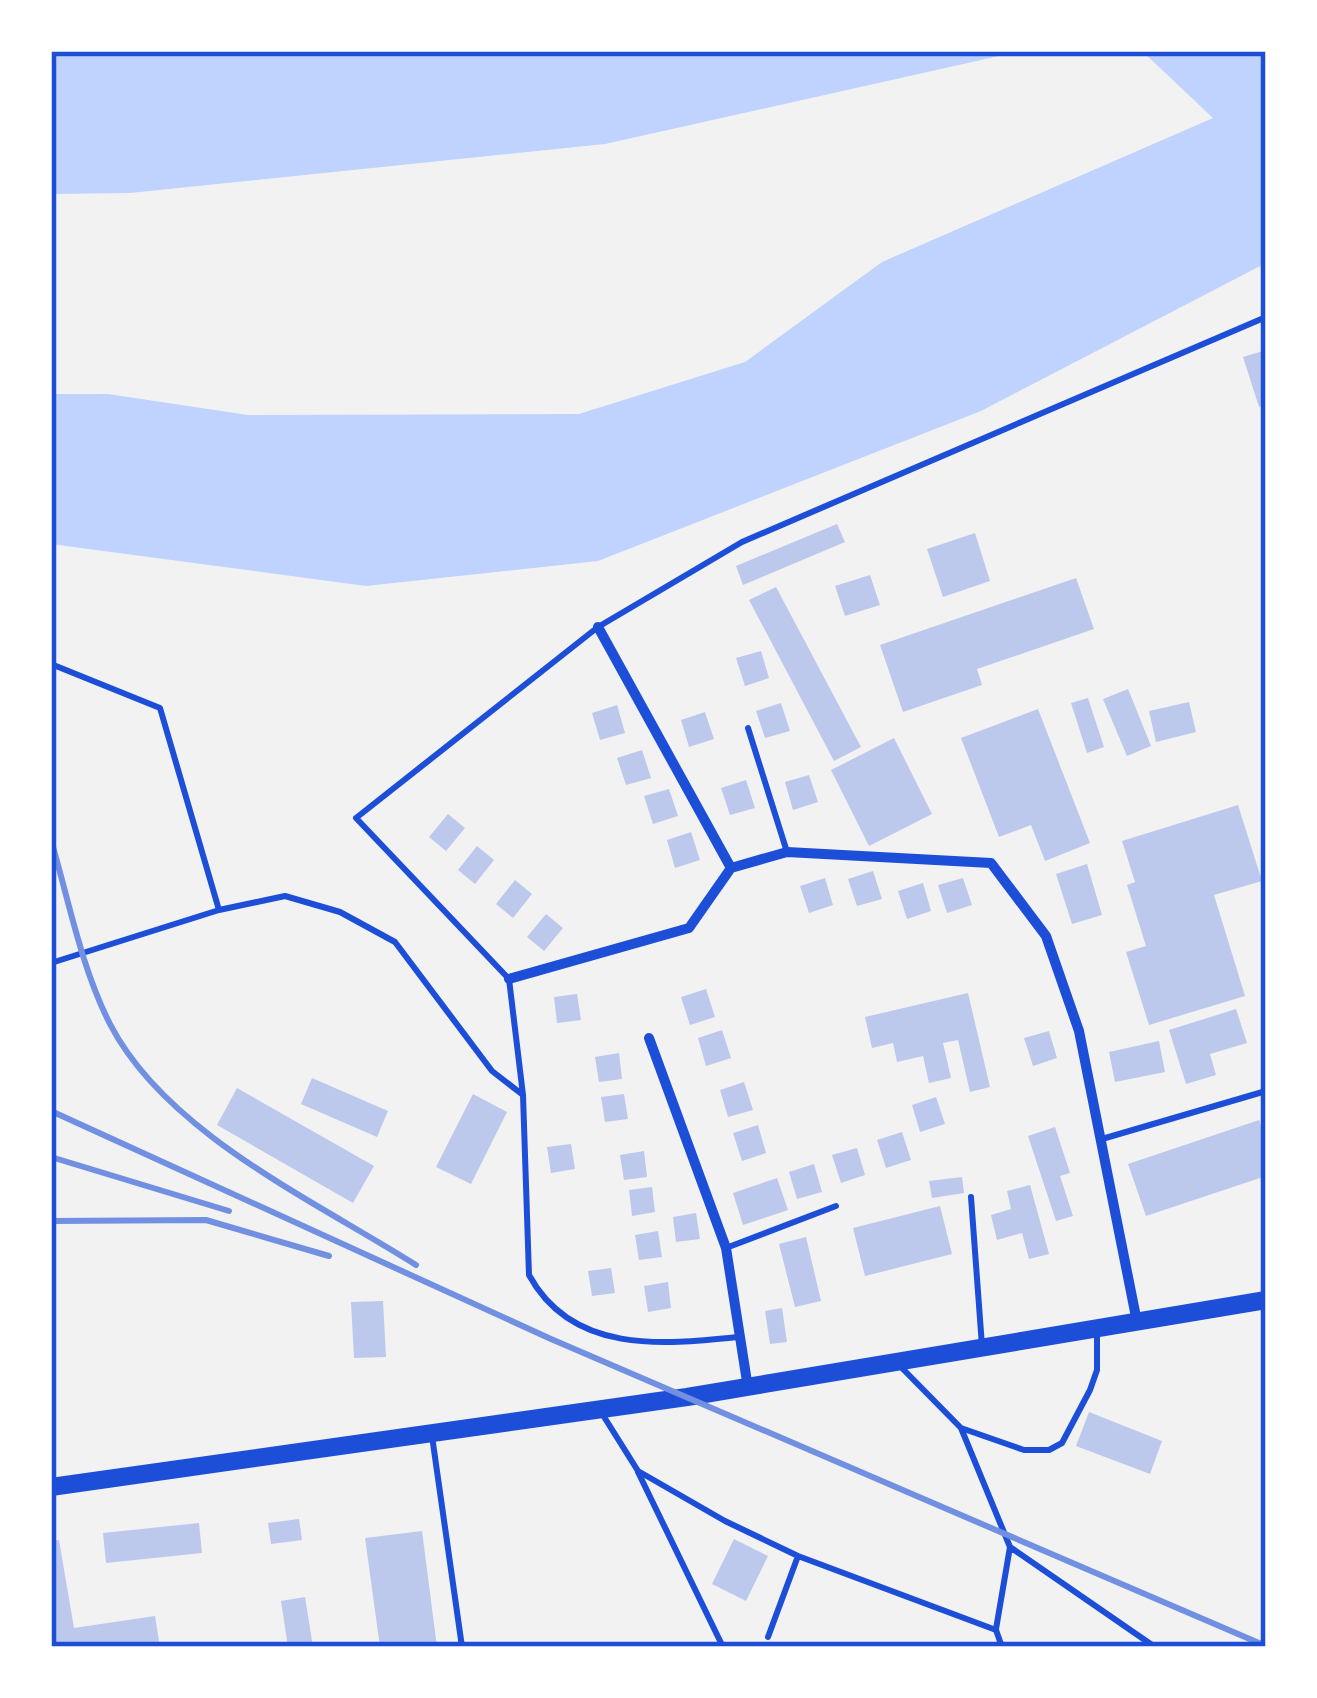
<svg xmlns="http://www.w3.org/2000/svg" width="1317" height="1698" font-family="'Roboto Condensed',sans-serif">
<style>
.water{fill:#bfd3fe}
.building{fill:#bdc9ec}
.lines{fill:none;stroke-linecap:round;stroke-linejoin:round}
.service{stroke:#1d4ed8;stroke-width:6}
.minor{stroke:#1d4ed8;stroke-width:10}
.primary{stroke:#1d4ed8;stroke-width:18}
.rail{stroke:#7290e2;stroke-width:6}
.neatline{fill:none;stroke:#1d4ed8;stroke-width:4.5}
</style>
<rect width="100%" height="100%" fill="#f2f2f2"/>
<path class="water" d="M51 51H1021L605 144 130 193 51 194Z
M1142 51 1266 54V263L981 411 598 561 366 586 51 544V394H108L248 415 579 414 745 362 882 262 1213 118Z"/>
<path class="building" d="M1266 350V404L1259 407 1243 357Z
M837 524 845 542 743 585 736 566Z
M975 533 990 581 943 597 927 549Z
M870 575 880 605 845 616 835 586Z
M1076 578 1094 629 977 669 982 685 903 712 880 645Z
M776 587 861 747 834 761 749 600Z
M761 651 769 678 745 686 736 658Z
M1128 689 1151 746 1127 756 1103 699Z
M1088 698 1104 747 1087 753 1071 703Z
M1189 702 1196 732 1156 742 1149 711Z
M781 703 790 731 765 738 756 711Z
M617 705 625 733 600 740 592 713Z
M1038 709 1090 843 1045 861 1031 825 999 837 961 738Z
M705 712 714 739 689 747 681 720Z
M894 738 932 814 869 846 831 770Z
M642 750 651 778 626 785 617 758Z
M809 775 818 802 793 810 785 782Z
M746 780 755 808 730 815 721 788Z
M669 789 678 816 653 824 644 796Z
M1238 805 1262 881 1214 895 1245 996 1149 1025 1126 952 1146 946 1127 885 1135 882 1122 841Z
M448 814 465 828 446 851 429 837Z
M691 832 700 860 675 868 667 840Z
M477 846 494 860 475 884 458 870Z
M1087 864 1102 915 1072 924 1056 874Z
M873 871 882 899 857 906 848 879Z
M825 878 833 905 809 913 800 886Z
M963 878 972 905 947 913 938 885Z
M515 880 532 894 513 918 496 904Z
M923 883 931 911 907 919 898 891Z
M546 914 563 928 544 951 527 937Z
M706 989 715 1017 690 1025 681 997Z
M968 993 990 1087 970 1092 958 1040 943 1043 951 1078 929 1083 923 1056 897 1062 893 1043 872 1048 865 1017Z
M577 994 581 1020 557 1023 554 997Z
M1236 1009 1247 1043 1210 1054 1216 1075 1186 1084 1169 1030Z
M722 1030 731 1058 706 1066 698 1038Z
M1049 1031 1057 1058 1033 1066 1024 1038Z
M1159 1041 1165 1072 1115 1082 1109 1052Z
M619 1053 622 1079 599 1082 595 1057Z
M312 1078 388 1111 377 1137 301 1104Z
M744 1082 753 1110 728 1117 720 1090Z
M237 1088 374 1166 353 1203 217 1125Z
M473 1094 507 1112 471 1184 436 1167Z
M624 1094 628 1119 605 1122 601 1097Z
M936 1097 945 1124 920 1132 912 1105Z
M1259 1120 1266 1141V1176L1146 1216 1128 1164Z
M758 1125 766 1153 742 1161 733 1133Z
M1055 1127 1070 1173 1060 1176 1073 1216 1056 1221 1028 1136Z
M902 1132 911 1160 886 1168 877 1140Z
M571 1144 575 1169 551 1173 547 1147Z
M857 1148 865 1175 841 1183 832 1155Z
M644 1151 647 1177 624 1180 620 1155Z
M814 1164 822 1192 797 1199 789 1172Z
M962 1177 964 1193 932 1198 929 1181Z
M777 1178 788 1210 743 1225 733 1193Z
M1030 1185 1049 1254 1029 1259 1022 1233 997 1240 991 1215 1011 1209 1007 1191Z
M652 1187 655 1212 632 1216 629 1190Z
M940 1206 952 1254 865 1276 853 1228Z
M696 1213 700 1239 676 1242 673 1217Z
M658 1231 662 1257 639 1260 635 1235Z
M806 1237 821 1301 795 1307 779 1244Z
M611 1268 615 1293 592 1296 588 1271Z
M668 1282 671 1308 648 1312 644 1286Z
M383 1301 386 1357 354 1358 351 1302Z
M782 1308 787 1342 770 1344 765 1311Z
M1089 1412 1162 1441 1150 1474 1076 1446Z
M299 1519 302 1540 271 1544 268 1523Z
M199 1523 202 1553 106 1563 103 1533Z
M422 1531 437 1647H380L365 1538Z
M734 1539 768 1556 746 1601 712 1584Z
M59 1540 74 1628 155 1616 160 1647H51V1541Z
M305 1597 313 1647H288L281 1601Z"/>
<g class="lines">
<path class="service" d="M51 664 160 708 219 910 285 896 340 912 395 942 492 1071 523 1095
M748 728 787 852
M51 963 219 910
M1102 1139 1266 1091
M971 1197 982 1346
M726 1248 836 1206
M738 1337C662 1345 572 1354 529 1275L523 1095 509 979 356 818 598 627 742 542 1266 317
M900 1366 961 1428 1024 1450H1049L1062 1443 1090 1390 1097 1370V1334
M601 1412 638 1471 725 1521 798 1556 996 1630 1002 1647
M961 1428 1010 1547 996 1629
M432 1436 462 1647
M638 1472 723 1647
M1010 1547 1155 1647
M768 1637 798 1556"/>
<path class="minor" d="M598 627 731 868
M509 979 689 928 731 868 787 852 991 863 1046 936 1079 1031 1137 1322
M649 1038 726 1248 748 1388"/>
<path class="primary" d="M51 1487 687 1397 1266 1300"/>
<path class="rail" d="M51 840C69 901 81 967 110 1024 166 1133 315 1201 416 1265
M51 1111 551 1339 1266 1646
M51 1157 229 1211
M51 1221 206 1220 329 1256"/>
</g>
<rect width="1317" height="1698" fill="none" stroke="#ffffff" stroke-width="108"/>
<rect x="54" y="54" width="1209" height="1590" class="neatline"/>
</svg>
